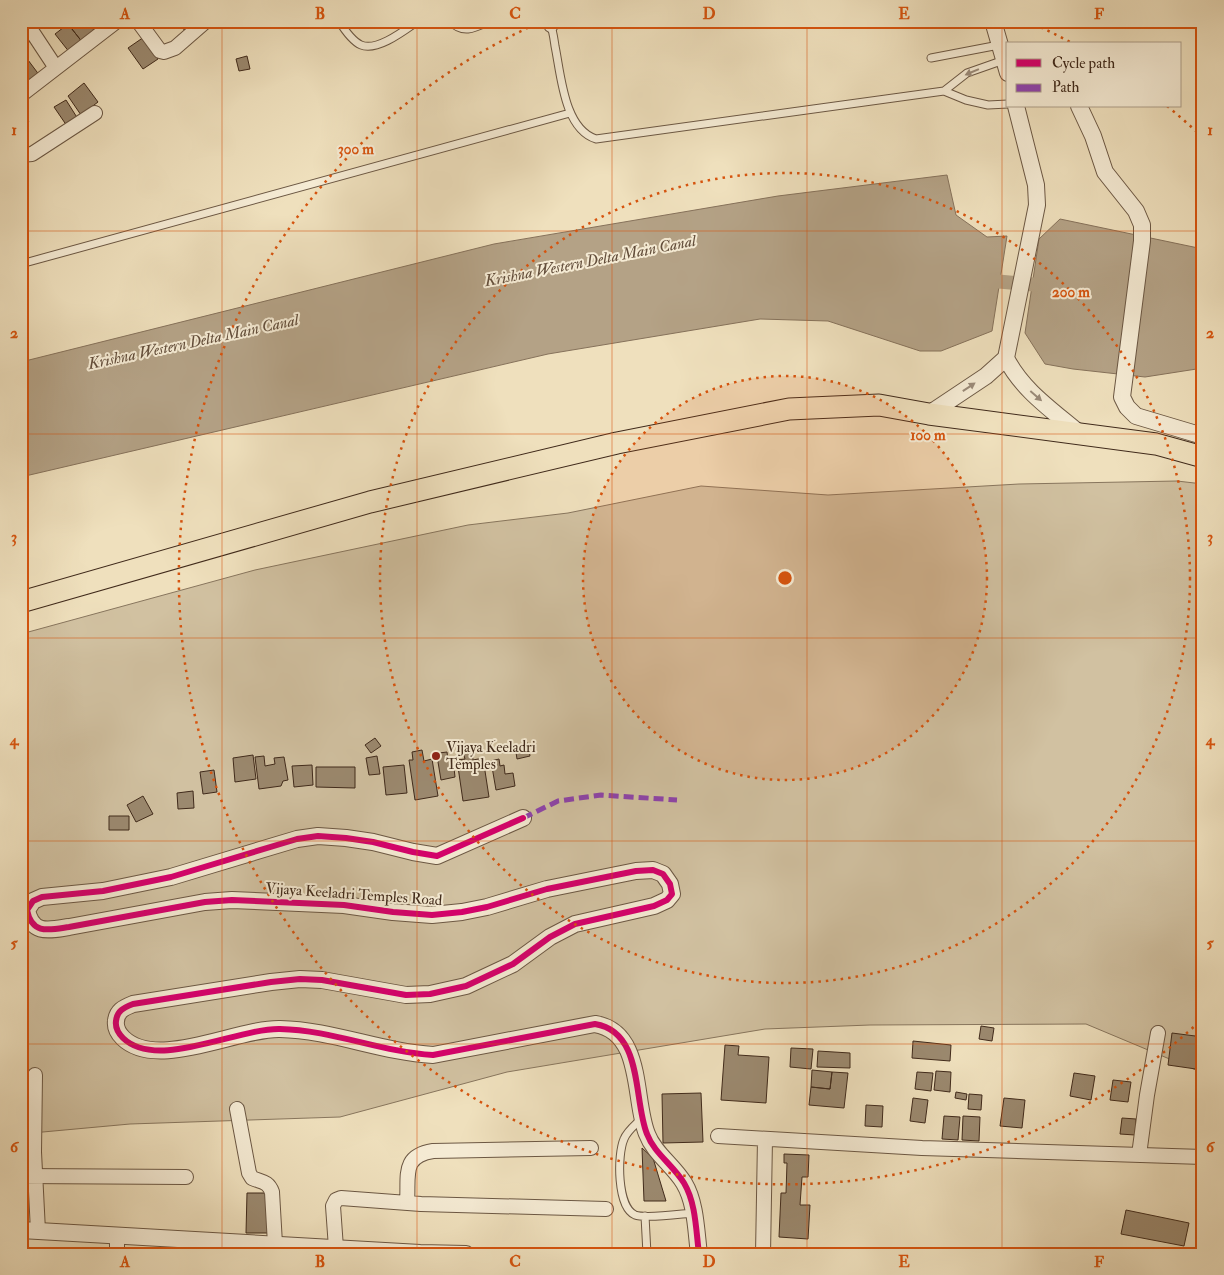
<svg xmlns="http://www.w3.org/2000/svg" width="1224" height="1275" font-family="'IM FELL Double Pica',serif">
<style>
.green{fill:#d1c1a1;stroke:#88765e}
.water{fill:#b4a286;stroke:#86725b}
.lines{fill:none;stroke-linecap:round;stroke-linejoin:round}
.canal{stroke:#b4a286;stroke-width:14}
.building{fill:#9b896f;stroke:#402a1b}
.service-casing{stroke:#6c5844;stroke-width:9}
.minor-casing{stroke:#6c5844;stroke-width:16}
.tertiary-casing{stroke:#6c5844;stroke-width:18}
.primary-casing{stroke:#402a1b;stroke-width:23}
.service{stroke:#f5ebd4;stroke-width:7}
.minor{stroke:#f5ebd4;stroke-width:14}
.tertiary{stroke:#f5ebd4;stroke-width:16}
.primary{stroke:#efe0bd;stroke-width:21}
.quiet{stroke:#8e44ad;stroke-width:5;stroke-dasharray:10 5;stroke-linecap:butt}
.cycleway-casing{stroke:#f5ebd4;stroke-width:9}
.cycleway{stroke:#d6006c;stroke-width:6}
.oneway{fill:#9a8a78}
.grid{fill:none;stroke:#d7540e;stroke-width:1;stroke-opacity:0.55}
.ring{fill:none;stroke:#d7540e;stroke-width:2.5;stroke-dasharray:2.5 5}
.poi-dot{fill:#8f2418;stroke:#f5ebd4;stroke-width:2}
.labels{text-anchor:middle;stroke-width:4;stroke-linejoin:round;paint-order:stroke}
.poi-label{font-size:15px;fill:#402a1b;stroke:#f5ebd4;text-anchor:start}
.street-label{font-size:15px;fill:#402a1b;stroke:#f5ebd4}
.water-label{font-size:16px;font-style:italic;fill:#634e3b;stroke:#f5ebd4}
.centre{fill:#d7540e;stroke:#f5ebd4;stroke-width:2.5}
.ring-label{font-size:15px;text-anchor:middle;font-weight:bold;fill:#d7540e;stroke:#f5ebd4;stroke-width:4;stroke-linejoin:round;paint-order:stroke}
.neatline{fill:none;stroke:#d7540e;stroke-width:2}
.grid-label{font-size:16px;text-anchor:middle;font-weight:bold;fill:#d7540e}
</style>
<rect width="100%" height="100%" fill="#efe0bd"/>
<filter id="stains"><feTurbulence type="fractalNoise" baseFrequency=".004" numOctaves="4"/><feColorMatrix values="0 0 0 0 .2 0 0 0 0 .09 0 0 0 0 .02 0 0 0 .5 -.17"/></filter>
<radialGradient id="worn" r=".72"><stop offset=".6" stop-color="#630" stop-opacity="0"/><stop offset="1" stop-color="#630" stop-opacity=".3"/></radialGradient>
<path class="green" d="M1177,481L1203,484V1073L1086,1024L870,1025L765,1029L507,1072L340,1117L130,1124L21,1134V634L255,570L468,525L568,513L701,486L828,495L1019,484Z"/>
<path class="water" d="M947,175L956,215L987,237L1007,236L992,331L941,351H920L828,321L760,319L548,354L21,477V362L494,244L778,196Z
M1060,219L1203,249V368L1145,377L1073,369L1045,364L1025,333L1039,239Z"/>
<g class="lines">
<path class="canal" d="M982,280L1050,286"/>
</g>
<path class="building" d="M72,21H87L96,33L83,43L68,24Z
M178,21H197L185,31Z
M68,24L83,43L70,53L55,34Z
M24,27L33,39L25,45L21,39V29Z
M144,37L158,59L143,69L128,48Z
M247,56L250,69L239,71L236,59Z
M28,60L40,76L32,83L21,70V65Z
M21,70L32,83L21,88Z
M84,83L98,102L81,115L68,96Z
M66,100L78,119L67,126L54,107Z
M21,112L29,122L21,128Z
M375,738L381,746L371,753L365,745Z
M528,743L530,756L517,759L515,746Z
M422,750L424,761L432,759L438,796L415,800L409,760H413L412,752Z
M472,751L473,760L483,758L489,797L463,801L457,760L465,759L463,752Z
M447,752L448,760L453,759L455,777L441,780L438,762L440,759L439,753Z
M253,755L256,779L235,782L233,758Z
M264,756L265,766L275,764L274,758L284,757L288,780L283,781L281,786L259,789L255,757Z
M377,756L380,774L369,775L366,758Z
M499,759L500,766L504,765L505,774L513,773L515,786L496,790L491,761Z
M312,765L313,785L294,787L292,766Z
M404,765L407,793L386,795L383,767Z
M316,767H355V788L316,787Z
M214,770L217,792L203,794L200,772Z
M193,791L194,808L178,809L177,793Z
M143,796L153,814L136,822L127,805Z
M109,816H129V830H109Z
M981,1026L994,1028L992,1041L979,1039Z
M1172,1033L1203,1037V1070L1168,1065Z
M913,1041L951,1045L950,1061L912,1058Z
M725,1045L739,1046L738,1055L769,1057L766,1103L721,1100Z
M791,1048L813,1049L811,1069L790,1067Z
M818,1051L850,1053V1068L817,1067Z
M812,1070L832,1072L830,1089L811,1087Z
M936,1071L951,1072L950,1092L934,1090Z
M832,1072L848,1073L844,1108L809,1105L811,1087L830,1089Z
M917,1072L933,1073L931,1091L915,1089Z
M1074,1073L1095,1076L1091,1100L1070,1096Z
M1113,1080L1131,1082L1128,1102L1110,1100Z
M956,1092L967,1094L966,1100L955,1098Z
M701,1093L703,1142L663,1143L662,1094Z
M969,1094L982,1095L981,1110L968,1109Z
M913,1098L928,1100L925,1123L910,1121Z
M1004,1098L1025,1100L1022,1128L1000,1126Z
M866,1105L883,1106L882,1127L865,1126Z
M944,1116L960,1117L958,1140L942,1139Z
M963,1116L980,1117L979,1141L962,1140Z
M1122,1118L1136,1119L1135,1135L1120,1134Z
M642,1148L653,1158L666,1201H644Z
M784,1154L809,1155L808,1177H802L800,1205H810L808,1239L779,1237L781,1193H786L787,1163H784Z
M247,1193H269V1233H246Z
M1126,1210L1189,1223L1184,1246L1121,1234Z"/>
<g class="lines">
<g class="service-casing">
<path id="service" d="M339,21C344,29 352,41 361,45C377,52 405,30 418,21
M450,21C463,35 475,28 490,21
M550,24C553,30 554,39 555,46C561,75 564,129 596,139L944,91L967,73L1004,60
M931,58L999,45
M944,91L966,100L988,105L1008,104
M21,264L570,113
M641,1119C635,1125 627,1131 624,1139C617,1155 617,1207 635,1215C646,1219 680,1214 693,1213
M645,1216L647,1254"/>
</g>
<g class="minor-casing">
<path id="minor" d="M25,21L56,68
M138,21L160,51L164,52L175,48L206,21
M551,25V21
M21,95L117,21
M21,155L32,154L95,113
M35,1075L34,1152L38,1231
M237,1109L249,1173L252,1178C261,1182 268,1181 272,1192L275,1244
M718,1136L922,1148L1203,1157
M1139,1155L1147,1095L1158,1033
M21,1176L186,1177
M407,1202C409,1176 401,1156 433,1151L591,1148
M336,1248L333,1206L336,1200L341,1198L421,1204L606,1209
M117,1254V1235
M763,1254L765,1139"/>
</g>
<g class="tertiary-casing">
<path id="tertiary" d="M993,21L1008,73
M1016,106L1036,185L1037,205L1006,358C1022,390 1052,410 1079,433
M1079,106L1093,136L1105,172L1136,211L1142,225V241L1122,397L1127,407L1136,416L1203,436
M929,414L986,376L1006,358
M523,818L437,856L413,852L373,842L346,838L318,836L297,839L171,877L103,891L42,897L33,901L27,910C32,935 49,930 69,927L205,902L232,900L344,905L393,912L432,915L462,912L487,907L547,889L636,871L653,870L663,874L670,884L672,894L667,900L654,906L575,924L550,937L513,964L466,986L430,994L406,995L322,980L300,979L271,982L133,1004C123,1008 117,1011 116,1021C115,1028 118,1033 123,1038C157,1071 237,1028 280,1029C332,1030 381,1052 433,1055L595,1024C644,1032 633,1100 647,1134C654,1153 673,1165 684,1183C696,1203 696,1231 699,1254
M21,1230L420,1253L466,1254"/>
</g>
<g class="primary-casing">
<path id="primary" d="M21,602L370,502L617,443L789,409L879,405L929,414L1156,444L1203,457"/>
</g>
<use href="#service" class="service"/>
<use href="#minor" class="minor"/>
<use href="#tertiary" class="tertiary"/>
<use href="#primary" class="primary"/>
<path class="quiet" d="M523,818L558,801L601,795L677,800"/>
<g class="cycleway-casing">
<path id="cycleway" d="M523,818L437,856L413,852L373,842L346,838L318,836L297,839L171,877L103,891L42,897L33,901L27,910C32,935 49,930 69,927L205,902L232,900L344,905L393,912L432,915L462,912L487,907L547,889L636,871L653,870L663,874L670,884L672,894L667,900L654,906L575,924L550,937L513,964L466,986L430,994L406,995L322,980L300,979L271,982L133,1004C123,1008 117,1011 116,1021C115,1028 118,1033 123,1038C157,1071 237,1028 280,1029C332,1030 381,1052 433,1055L595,1024C644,1032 633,1100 647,1134C654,1153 673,1165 684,1183C696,1203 696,1231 699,1254"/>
</g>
<use href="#cycleway" class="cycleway"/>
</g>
<defs><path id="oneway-solid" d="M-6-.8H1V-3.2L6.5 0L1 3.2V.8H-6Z" transform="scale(1.25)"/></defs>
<g class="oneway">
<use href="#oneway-solid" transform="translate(972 72) rotate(157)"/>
<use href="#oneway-solid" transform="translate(969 387) rotate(-34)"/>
<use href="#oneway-solid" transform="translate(1036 396) rotate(41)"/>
</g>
<path class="grid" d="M222,21V1254M417,21V1254M612,21V1254M807,21V1254M1002,21V1254M21,231H1203M21,434H1203M21,638H1203M21,841H1203M21,1044H1203"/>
<circle cx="785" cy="578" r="202" fill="#d7540e" fill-opacity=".12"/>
<g class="ring">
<circle cx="785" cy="578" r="202"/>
<circle cx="785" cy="578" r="405"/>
<path d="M1199 1022A607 607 0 1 1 543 21M1027 21A607 607 0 0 1 1070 42M1167 106A607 607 0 0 1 1199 134"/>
</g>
<circle class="poi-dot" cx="436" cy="756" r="5"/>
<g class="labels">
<g class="poi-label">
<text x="446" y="752">Vijaya Keeladri<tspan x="446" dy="17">Temples</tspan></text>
</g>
<g class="street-label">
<text transform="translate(354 894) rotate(4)" y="5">Vijaya Keeladri Temples Road</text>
</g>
<g class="water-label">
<text transform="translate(590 260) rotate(-11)" y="6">Krishna Western Delta Main Canal</text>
<text transform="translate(193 341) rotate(-12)" y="6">Krishna Western Delta Main Canal</text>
</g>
</g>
<circle cx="785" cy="578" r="8" class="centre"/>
<g class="ring-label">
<text x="356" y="154">300 m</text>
<text x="1071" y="297">200 m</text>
<text x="928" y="440">100 m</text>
</g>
<rect width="1224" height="1275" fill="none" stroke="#efe0bd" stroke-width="55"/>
<rect x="1006" y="42" width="175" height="65" fill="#f5ebd4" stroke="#ad9e8a"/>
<rect x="1016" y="59" width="25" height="8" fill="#d6006c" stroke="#ad9e8a"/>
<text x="1052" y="68" font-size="15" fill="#402a1b">Cycle path</text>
<rect x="1016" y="84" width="25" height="8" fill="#8e44ad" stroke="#ad9e8a"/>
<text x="1052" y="92" font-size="15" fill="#402a1b">Path</text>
<rect x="28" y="28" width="1168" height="1220" class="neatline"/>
<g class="grid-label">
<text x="125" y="19">A</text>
<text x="320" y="19">B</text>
<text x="515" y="19">C</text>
<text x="709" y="19">D</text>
<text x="904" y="19">E</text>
<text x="1099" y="19">F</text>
<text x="14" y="135">1</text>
<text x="1210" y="135">1</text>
<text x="14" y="338">2</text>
<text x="1210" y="338">2</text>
<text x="14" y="542">3</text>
<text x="1210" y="542">3</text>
<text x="14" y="745">4</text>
<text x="1210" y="745">4</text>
<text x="14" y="948">5</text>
<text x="1210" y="948">5</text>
<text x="14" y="1152">6</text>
<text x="1210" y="1152">6</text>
<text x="125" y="1267">A</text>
<text x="320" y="1267">B</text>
<text x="515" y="1267">C</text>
<text x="709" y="1267">D</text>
<text x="904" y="1267">E</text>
<text x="1099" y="1267">F</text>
</g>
<rect width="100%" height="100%" filter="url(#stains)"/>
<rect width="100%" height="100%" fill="url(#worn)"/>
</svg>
